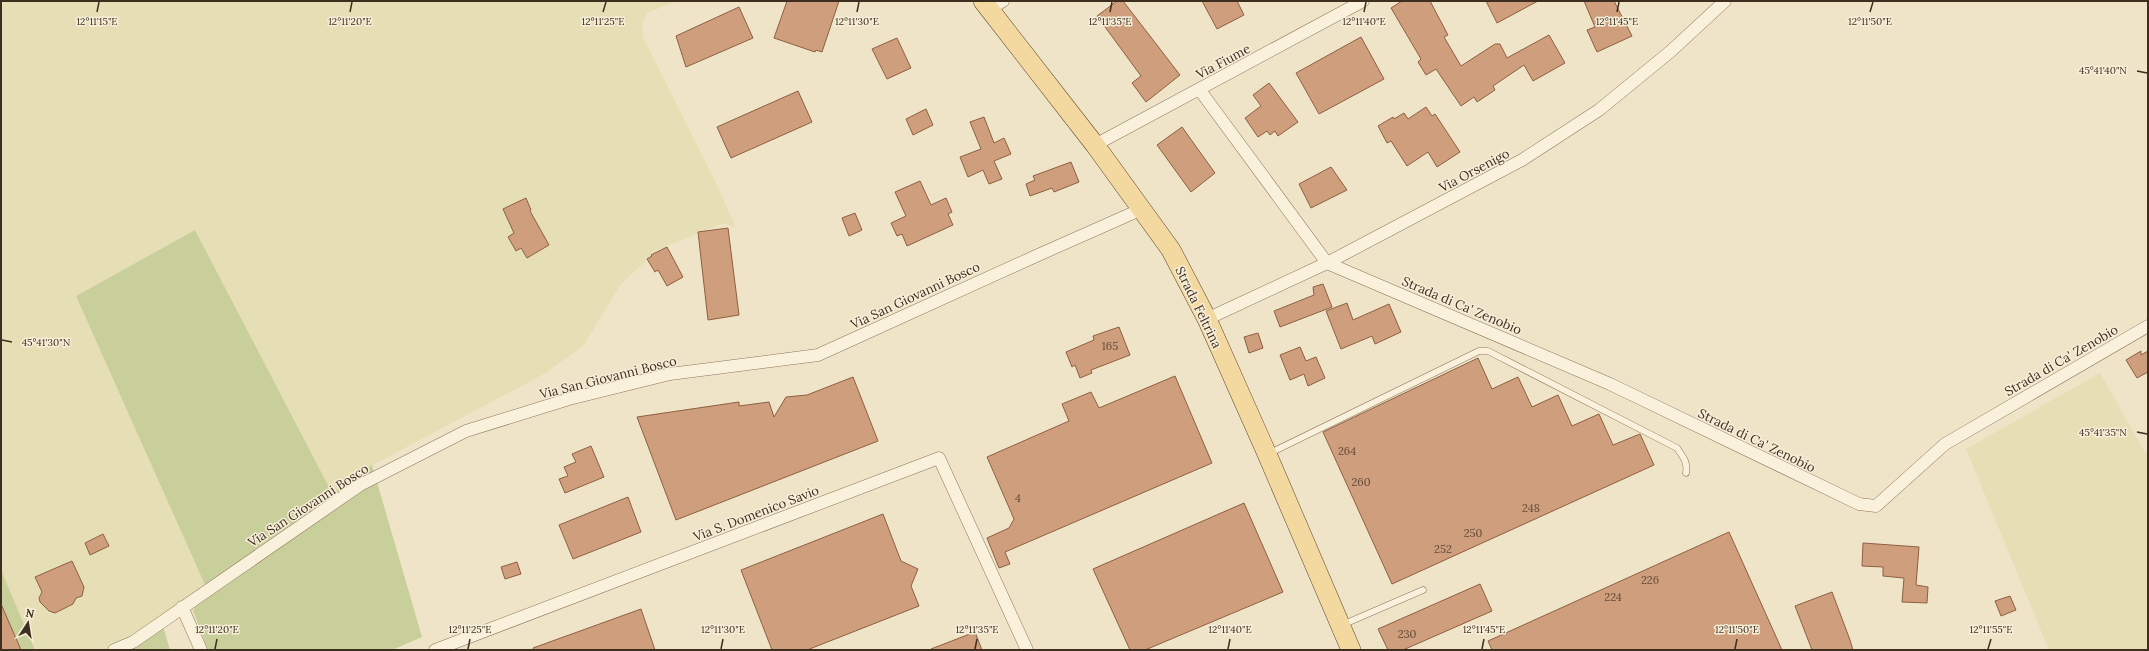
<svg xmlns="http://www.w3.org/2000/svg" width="2149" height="651" font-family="Lora,serif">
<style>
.farmland{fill:#e6deb5}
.green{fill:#c9cf9b}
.building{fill:#cf9f7d;stroke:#8d5f41}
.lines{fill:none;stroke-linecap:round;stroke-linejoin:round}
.service-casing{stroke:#8d765c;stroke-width:7}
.minor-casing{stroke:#8d765c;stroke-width:13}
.primary-casing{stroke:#5b4430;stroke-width:20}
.service{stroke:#faf1dc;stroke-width:6}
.minor{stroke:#faf1dc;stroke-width:12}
.primary{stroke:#f3d9a0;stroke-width:19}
.ticks{fill:none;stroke:#3d2e20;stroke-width:1.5}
.labels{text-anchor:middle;stroke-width:3;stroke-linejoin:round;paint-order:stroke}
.number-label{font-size:11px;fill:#624a37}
.street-label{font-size:13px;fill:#3d2e20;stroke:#f7eed8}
.ticks-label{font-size:10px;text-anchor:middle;fill:#3d2e20;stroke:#f7eed8;stroke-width:3;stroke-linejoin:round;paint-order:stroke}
</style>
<rect width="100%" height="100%" fill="#f0e4c8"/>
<path class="farmland" d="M1,1H677L647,13L642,24L643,37L717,185L736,228L724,223L659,249L621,284L583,346L544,374L373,465L332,494L195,230L76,296L205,585L193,611L122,650H35L1,570Z
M2100,373L2145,452L2148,451V650H2049L1966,449Z"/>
<path class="green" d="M195,230L332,493L372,465L422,637L392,650H208L193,611L205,585L76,296Z
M1,570L35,650H1Z
M163,626L170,650H122Z"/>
<path class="building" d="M787,1H839L822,52L816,50L815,52L774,38Z
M1117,1H1123L1180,75L1146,102L1132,83L1141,76L1097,16Z
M1202,1H1237L1244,15L1217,29Z
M1402,1H1430L1448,35L1444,37L1461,66L1495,44H1500L1507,58L1549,35L1565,63L1533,81L1524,65L1493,86L1495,90L1477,102L1474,97L1461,106L1436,69L1426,75L1418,62L1421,59L1391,8Z
M1486,1H1538L1497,23Z
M1584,1H1614L1632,36L1597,52L1587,30L1595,27Z
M739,7L753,38L686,67L676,36Z
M1361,37L1384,79L1319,114L1296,73Z
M897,38L911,68L887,79L872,49Z
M1269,83L1298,122L1278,136L1275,131L1270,135L1267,131L1258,137L1245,118L1261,106L1253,95Z
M798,91L812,122L731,158L717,127Z
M1426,107L1432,116L1435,114L1460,152L1437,167L1428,152L1407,166L1391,141L1387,143L1378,126L1393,117L1394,119L1404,113L1408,119Z
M926,109L933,125L913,135L906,119Z
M984,117L994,143L1004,138L1011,154L994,161L1002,179L989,184L983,170L968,177L960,157L981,149L970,122Z
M1182,127L1215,173L1191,192L1157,145Z
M1071,162L1079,182L1054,192L1052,188L1030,196L1026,184L1035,180L1033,176Z
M1331,167L1347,190L1311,208L1299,184Z
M920,181L931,205L946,198L952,212L948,214L953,225L907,246L902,234L897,236L891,223L906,216L895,192Z
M526,198L531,210L530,211L549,245L527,258L521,248L516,251L508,237L514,233L503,209Z
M855,213L862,230L849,236L842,218Z
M728,228L739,315L708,320L698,232Z
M667,247L683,277L667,286L658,270L655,272L647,259L652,256L651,255Z
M1323,284L1332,307L1280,327L1274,311L1314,295L1313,287Z
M1347,303L1353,320L1389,304L1401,332L1375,344L1372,336L1341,349L1326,311Z
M1119,327L1130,355L1091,370L1092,373L1080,378L1075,365L1072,367L1066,352L1094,340L1093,336Z
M1258,333L1263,348L1249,353L1244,337Z
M1300,347L1306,361L1316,357L1325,378L1308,386L1304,374L1290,380L1280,355Z
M2141,351V355L2148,351V372L2137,378L2126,360Z
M1478,358L1492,389L1518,377L1532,407L1558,395L1572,426L1599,414L1613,445L1640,434L1654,465L1392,584L1323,432Z
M1175,376L1212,463L1005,552L1010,564L999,568L987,538L1009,528L1014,519L987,457L1069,421L1062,404L1091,392L1099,408Z
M853,377L878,441L676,520L637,417L739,402V406L769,402L774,417L786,397L807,395Z
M591,446L604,477L565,493L559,479L568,476L564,467L576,462L572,454Z
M628,497L641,532L573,559L559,525Z
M1244,503L1283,592L1145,650H1130L1093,569Z
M883,514L901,561L918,569L911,586L919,606L807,650H772L741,570Z
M1729,532L1782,650H1492L1488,641Z
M103,534L109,546L90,555L85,543Z
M1863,543L1919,547L1916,585L1928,587L1927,603L1902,602L1904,578L1883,576V567L1862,566Z
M72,561L84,587L82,596L76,598L73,604L55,613L49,611L40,602L39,598L42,592L35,577Z
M517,562L521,574L505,579L501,567Z
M1480,584L1492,611L1403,650H1388L1378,629Z
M1832,592L1850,640L1853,650H1812L1795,606Z
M2010,596L2016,610L2001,616L1995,601Z
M1,604L21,650H1Z
M641,609L655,650H534L533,648Z
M975,632L982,650H931V649Z"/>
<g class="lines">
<g class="service-casing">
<path id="service" d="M1270,453L1479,351H1488L1677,448C1683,457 1688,462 1686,473
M1342,625L1423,590"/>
</g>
<g class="minor-casing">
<path id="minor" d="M990,9L1003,1
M1199,89L1327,263L1610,384L1859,504L1876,506L1945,444L2148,326
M1095,145L1363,1
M1207,319L1327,263L1522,160L1599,110L1671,51L1725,1
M182,607L201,650
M114,650L133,642L360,485L466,431L569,399L670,374L818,355L1036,256L1142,209
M435,650L939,458L1027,650"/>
</g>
<g class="primary-casing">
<path id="primary" d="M983,1L1095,145L1171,250L1207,319L1267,454L1351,650"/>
</g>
<use href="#service" class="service"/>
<use href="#minor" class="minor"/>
<use href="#primary" class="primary"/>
</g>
<path class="ticks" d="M97,12L99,2M350,12L352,2M603,12L606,2M857,12L859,2M1110,12L1112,2M1364,12L1366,2M1617,12L1619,2M1870,12L1873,2M2137,71L2147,73M2,340L12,342M2137,432L2147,434M215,649L217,639M468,649L470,639M721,649L723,639M975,649L977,639M1228,649L1230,639M1482,649L1484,639M1735,649L1737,639M1988,649L1991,639"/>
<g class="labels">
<g class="number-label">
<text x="1110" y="350">165</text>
<text x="1347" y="455">264</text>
<text x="1361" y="486">260</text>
<text x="1018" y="502">4</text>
<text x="1531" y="512">248</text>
<text x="1473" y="537">250</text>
<text x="1443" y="553">252</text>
<text x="1650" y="584">226</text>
<text x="1613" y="601">224</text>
<text x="1407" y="638">230</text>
</g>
<g class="street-label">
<text transform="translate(1223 61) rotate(-28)" y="5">Via Fiume</text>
<text transform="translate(1474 170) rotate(-28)" y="5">Via Orsenigo</text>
<text transform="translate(915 295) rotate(-25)" y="5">Via San Giovanni Bosco</text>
<text transform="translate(1462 305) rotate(23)" y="5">Strada di Ca' Zenobio</text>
<text transform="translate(1199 307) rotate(64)" y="5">Strada Feltrina</text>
<text transform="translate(2061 360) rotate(-30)" y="5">Strada di Ca' Zenobio</text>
<text transform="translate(608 377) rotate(-14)" y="5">Via San Giovanni Bosco</text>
<text transform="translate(1757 440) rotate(26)" y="5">Strada di Ca' Zenobio</text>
<text transform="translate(308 505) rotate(-33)" y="5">Via San Giovanni Bosco</text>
<text transform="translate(756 513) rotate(-21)" y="5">Via S. Domenico Savio</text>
</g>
</g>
<g class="ticks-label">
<text x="97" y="25">12°11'15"E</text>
<text x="350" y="25">12°11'20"E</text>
<text x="603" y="25">12°11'25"E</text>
<text x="857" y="25">12°11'30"E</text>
<text x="1110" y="25">12°11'35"E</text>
<text x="1364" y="25">12°11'40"E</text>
<text x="1617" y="25">12°11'45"E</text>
<text x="1870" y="25">12°11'50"E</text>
<text x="2103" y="74">45°41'40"N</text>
<text x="46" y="346">45°41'30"N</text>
<text x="2103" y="436">45°41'35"N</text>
<text x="217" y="633">12°11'20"E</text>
<text x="470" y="633">12°11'25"E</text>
<text x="723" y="633">12°11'30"E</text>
<text x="977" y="633">12°11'35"E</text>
<text x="1230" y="633">12°11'40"E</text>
<text x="1484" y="633">12°11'45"E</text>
<text x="1737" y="633">12°11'50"E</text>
<text x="1991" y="633">12°11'55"E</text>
</g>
<rect width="2149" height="651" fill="none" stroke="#3d2e20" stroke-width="4"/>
<g transform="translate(28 623) rotate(12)" stroke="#f7eed8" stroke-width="3" paint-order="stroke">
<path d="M0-3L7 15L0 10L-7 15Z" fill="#3d2e20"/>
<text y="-6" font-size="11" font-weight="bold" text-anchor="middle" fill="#3d2e20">N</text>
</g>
</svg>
